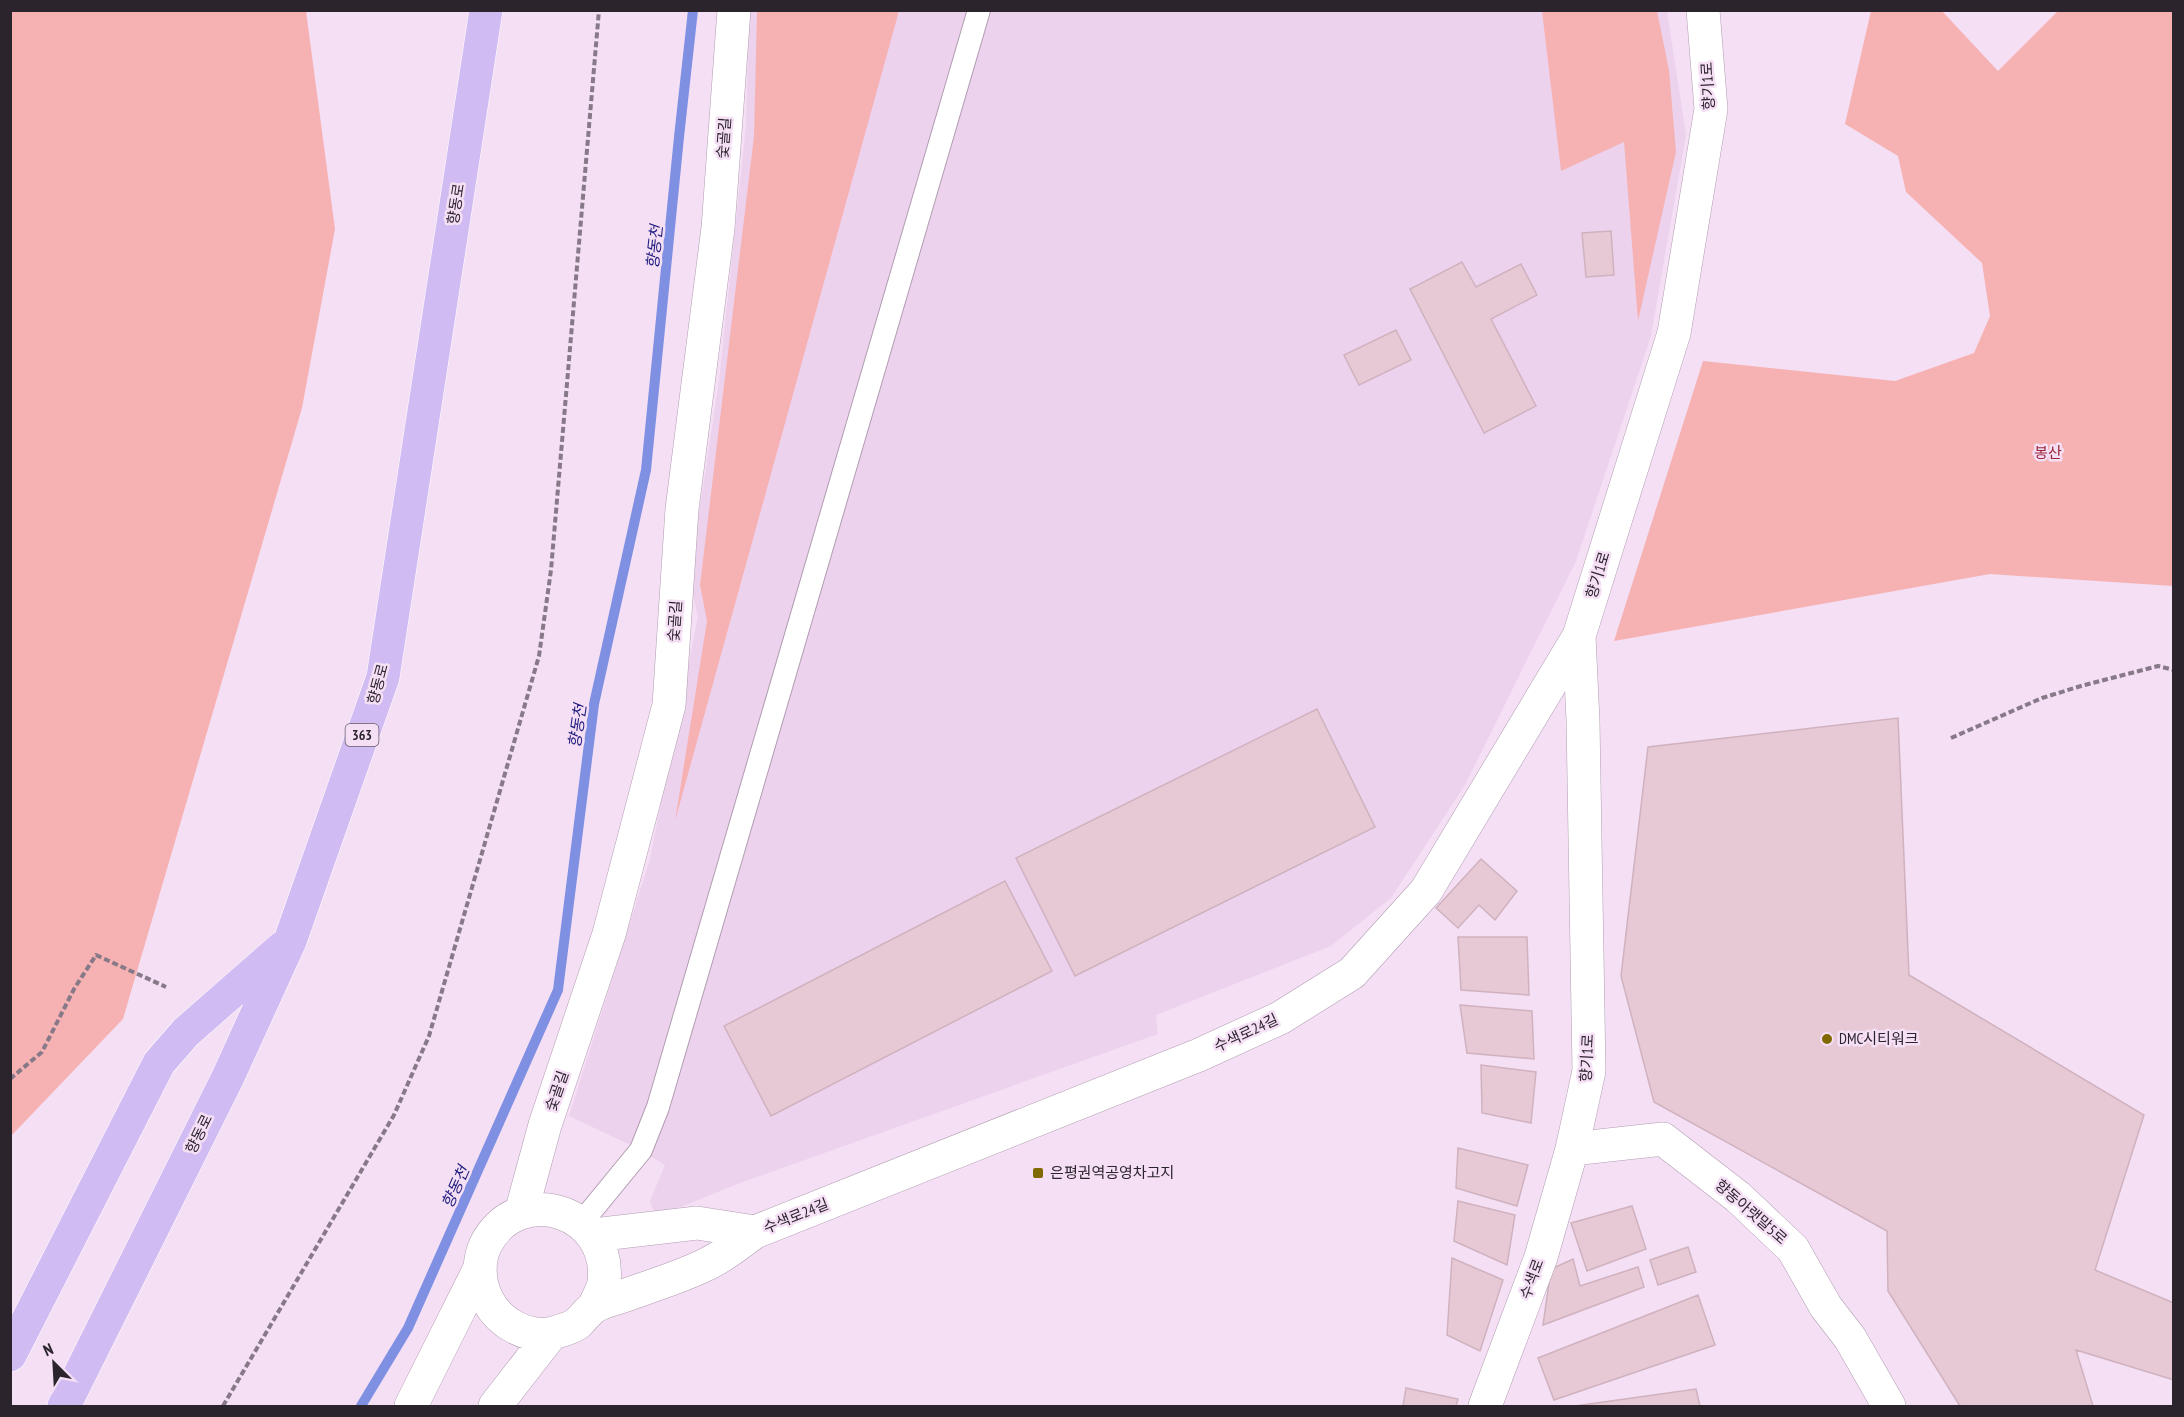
<svg xmlns="http://www.w3.org/2000/svg" width="2184" height="1417" font-family="'PT Sans Narrow','Noto Sans KR',sans-serif">
<style>
.built{fill:#edd2ee}
.green{fill:#f6b2b3}
.lines{fill:none;stroke-linecap:round;stroke-linejoin:round}
.stream{stroke:#7f90e3;stroke-width:10}
.building{fill:#e7c9d6;stroke:#cfb2be;stroke-width:1.5}
.lane-casing{stroke:#b19db1;stroke-width:24}
.street-casing{stroke:#b19db1;stroke-width:34}
.primary-casing{stroke:#fff;stroke-width:34}
.path{stroke:#877988;stroke-width:4;stroke-dasharray:6 3;stroke-linecap:butt}
.lane{stroke:#fff;stroke-width:22}
.street{stroke:#fff;stroke-width:33}
.primary{stroke:#d0bcf2;stroke-width:33}
.poi-dot{fill:#7f6900;stroke:#f5dff5;stroke-width:2}
.labels{text-anchor:middle;stroke-width:5;stroke-linejoin:round;paint-order:stroke}
.shield{fill:#f5dff5;stroke:#685c69;stroke-width:1.5}
.shield-label{font-size:14px;font-weight:bold;fill:#2c242d}
.street-label{font-size:15px;fill:#2c242d;stroke:#f5dff5}
.park-label{font-size:15px;fill:#9b2437;stroke:#f5dff5}
.poi-label{font-size:15px;fill:#2c242d;stroke:#f5dff5;text-anchor:start}
.water-label{font-size:16px;font-style:italic;fill:#1f1d7d;stroke:#f5dff5}
</style>
<rect width="100%" height="100%" fill="#f5dff5"/>
<path class="built" d="M749,11H1667L1686,135L1651,336L1576,561L1465,785L1391,898L1331,946L1156,1015L1158,1034L740,1183L656,1217L650,1201L665,1165L641,1150L569,1116L650,859L698,616L689,580L719,381L746,126Z"/>
<path class="green" d="M11,10L306,11L335,229L302,408L123,1019L11,1136Z
M757,11H899L675,821L707,621L700,585L754,136Z
M1542,11H1657L1669,70L1676,152L1638,321L1624,142L1561,171Z
M1871,11H1942L1998,71L2058,11H2173V586L1990,574L1614,641L1703,361L1895,381L1974,353L1990,316L1982,263L1906,192L1898,156L1845,124Z"/>
<g class="lines">
<path class="stream" d="M361,1406L408,1328L558,990L594,704L646,470L679,137L693,10"/>
</g>
<path class="building" d="M1611,231L1614,275L1586,277L1582,233Z
M1462,262L1476,287L1521,264L1537,295L1491,319L1536,406L1484,433L1410,289Z
M1396,330L1411,360L1359,385L1344,355Z
M1317,709L1375,827L1075,976L1016,858Z
M1898,718L1909,975L2144,1115L2095,1270L2174,1303V1380L2076,1350L2093,1406H1960L1888,1291L1887,1231L1654,1102L1621,976L1648,747Z
M1481,859L1517,891L1495,920L1479,905L1458,928L1436,908Z
M1005,881L1052,971L771,1116L724,1026Z
M1458,937H1527L1529,995L1461,990Z
M1460,1005L1532,1011L1534,1059L1467,1053Z
M1481,1065L1536,1072L1531,1123L1482,1113Z
M1458,1148L1528,1165L1517,1206L1456,1188Z
M1458,1201L1515,1215L1507,1265L1454,1241Z
M1632,1206L1646,1249L1587,1271L1571,1223Z
M1688,1247L1696,1272L1658,1285L1650,1260Z
M1452,1258L1503,1280L1480,1351L1447,1335Z
M1573,1259L1580,1286L1638,1267L1644,1287L1543,1325L1551,1269Z
M1698,1295L1715,1345L1554,1400L1538,1358Z
M1406,1388L1458,1399L1456,1406H1403Z
M1696,1389L1700,1406H1575Z"/>
<g class="lines">
<g class="lane-casing">
<path id="lane" d="M582,1222L641,1150L658,1107L979,10"/>
</g>
<g class="street-casing">
<path id="street" d="M1572,1149L1663,1139L1738,1197L1793,1249L1826,1307L1850,1338L1889,1406
M521,1213L545,1125L609,934L669,705L682,509L718,228L734,10
M594,1235L697,1223L755,1232
M594,1307C597,1299 603,1290 604,1282C612,1211 519,1181 486,1244C477,1262 479,1284 488,1301C500,1323 527,1339 553,1333C560,1331 572,1328 578,1323C583,1318 588,1311 594,1307C602,1302 612,1300 620,1297C648,1287 678,1278 705,1265C723,1257 739,1243 755,1232L1199,1055L1280,1018L1352,973L1426,891L1579,636
M411,1406L480,1268
M495,1406L551,1334
M1485,1406L1541,1257L1572,1149L1589,1071L1583,721L1579,636L1674,333L1711,109L1703,10"/>
</g>
<g class="primary-casing">
<path id="primary" d="M10,1355L159,1063L186,1032L282,948
M64,1406L228,1077L290,941L383,677L486,10"/>
</g>
<path class="path" d="M1951,738L2042,698L2081,686L2158,666L2174,670
M10,1079L42,1052L74,989L96,955L166,987
M223,1406L394,1115L429,1036L539,656L551,570L599,10"/>
<use href="#lane" class="lane"/>
<use href="#street" class="street"/>
<use href="#primary" class="primary"/>
</g>
<g class="poi-dot">
<circle cx="1827" cy="1039" r="6"/>
<rect x="1032" y="1167" width="12" height="12" rx="3"/>
</g>
<g class="labels">
<rect class="shield" x="345.5" y="724" width="33" height="22" rx="4.5"/>
<g class="shield-label">
<text x="362" y="740">363</text>
</g>
<g class="street-label">
<text transform="translate(1708 86) rotate(-93)" y="5">향기1로</text>
<text transform="translate(724 138) rotate(-86)" y="5">숯골길</text>
<text transform="translate(456 204) rotate(-81)" y="5">향동로</text>
<text transform="translate(1598 575) rotate(-73)" y="5">향기1로</text>
<text transform="translate(675 621) rotate(-86)" y="5">숯골길</text>
<text transform="translate(378 684) rotate(-75)" y="5">향동로</text>
<text transform="translate(1246 1033) rotate(-25)" y="5">수색로24길</text>
<text transform="translate(1587 1058) rotate(-87)" y="5">향기1로</text>
<text transform="translate(557 1091) rotate(-71)" y="5">숯골길</text>
<text transform="translate(199 1134) rotate(-64)" y="5">향동로</text>
<text transform="translate(1751 1212) rotate(41)" y="5">향동아랫말5로</text>
<text transform="translate(796 1216) rotate(-22)" y="5">수색로24길</text>
<text transform="translate(1532 1279) rotate(-70)" y="5">수색로</text>
</g>
<g class="park-label">
<text x="2048" y="458">봉산</text>
</g>
<g class="poi-label">
<text x="1839" y="1044">DMC시티워크</text>
<text x="1050" y="1178">은평권역공영차고지</text>
</g>
<g class="water-label">
<text transform="translate(654 247) rotate(-84)" y="6">향동천</text>
<text transform="translate(577 726) rotate(-82)" y="6">향동천</text>
<text transform="translate(455 1187) rotate(-66)" y="6">향동천</text>
</g>
</g>
<rect width="2184" height="1417" fill="none" stroke="#2c242d" stroke-width="24"/>
<g transform="translate(54 1363) rotate(336)" stroke="#f5dff5" stroke-width="4.5" paint-order="stroke">
<path d="M0-4.5L10 22L0 15L-10 22Z" fill="#2c242d"/>
<text y="-9" font-size="16" font-weight="bold" text-anchor="middle" fill="#2c242d">N</text>
</g>
</svg>
